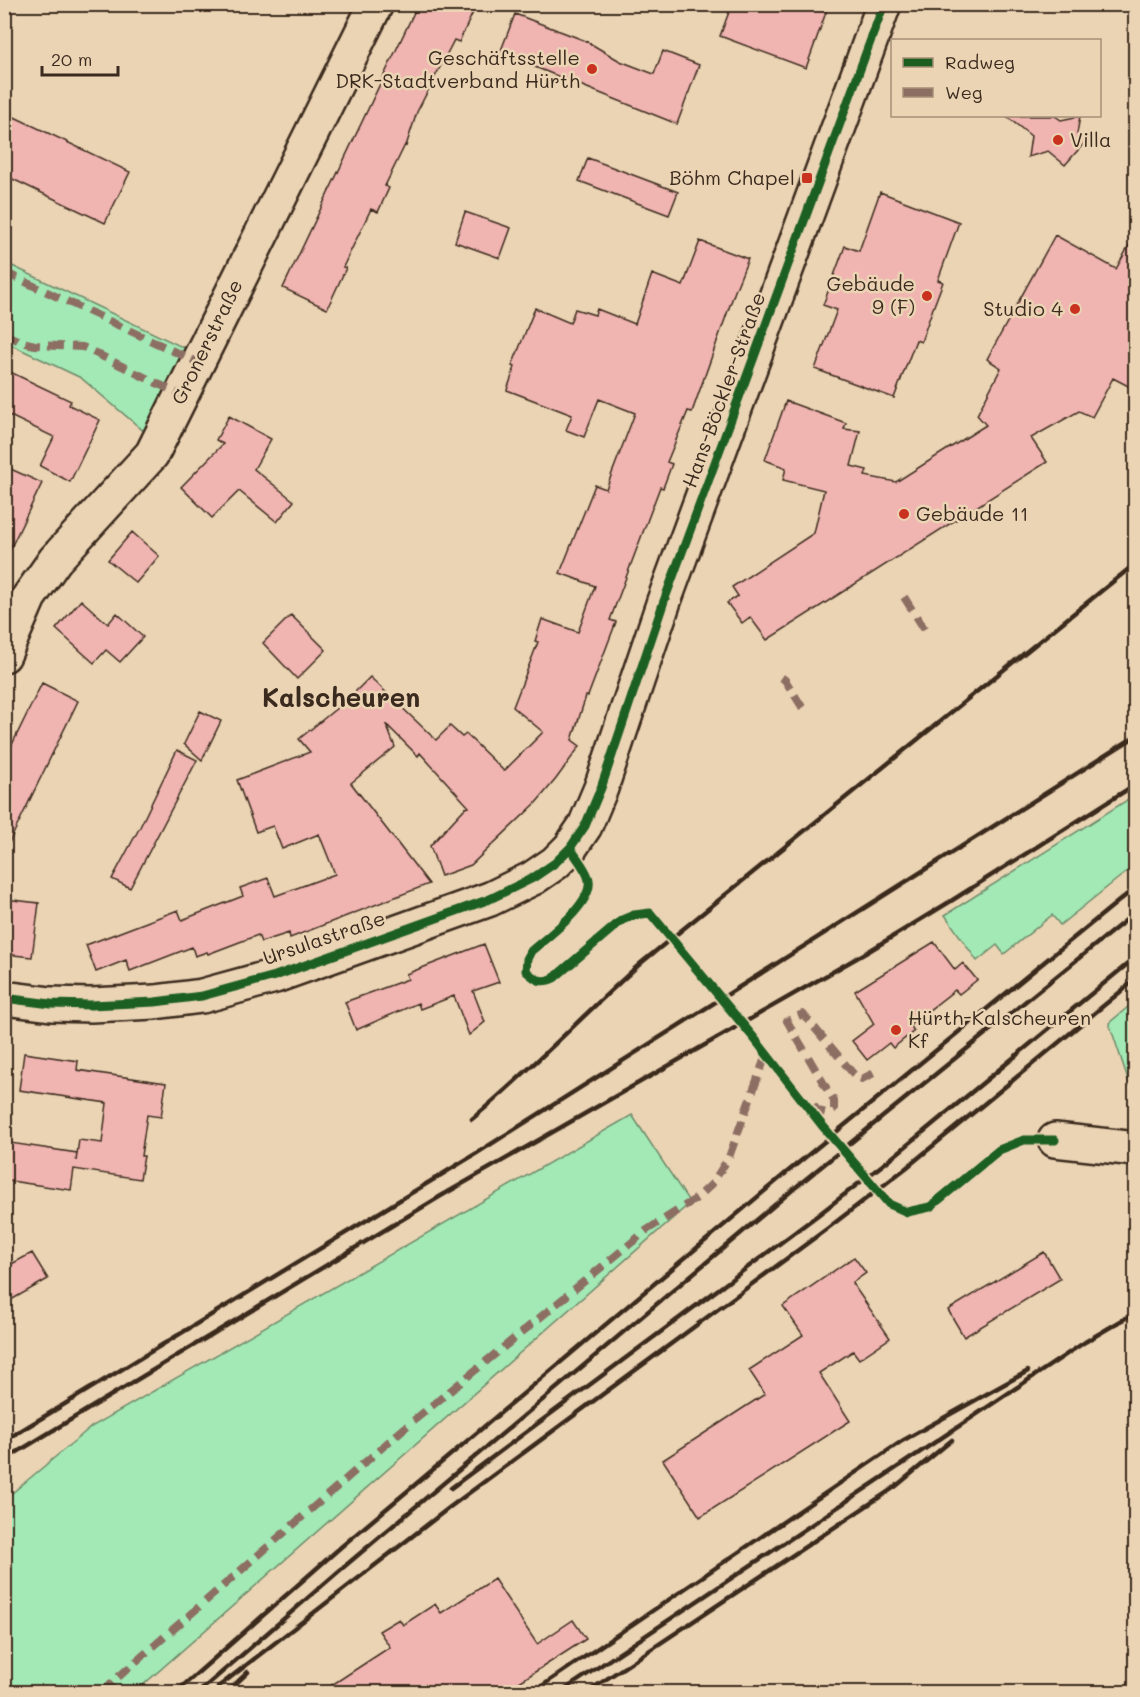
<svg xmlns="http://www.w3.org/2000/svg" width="1140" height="1697" font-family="Mali,sans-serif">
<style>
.green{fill:#a2e9b5;stroke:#6e8a6a;stroke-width:1.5}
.building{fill:#f0b4b1;stroke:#3b2a1e;stroke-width:1.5}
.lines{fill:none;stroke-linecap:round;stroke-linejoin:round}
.minor-casing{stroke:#3b2a1e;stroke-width:38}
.minor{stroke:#ebd4b4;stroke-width:33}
.rail{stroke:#3b2a1e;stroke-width:4.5}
.quiet{stroke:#8d6e63;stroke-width:8;stroke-dasharray:15 8;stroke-linecap:butt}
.cycleway-casing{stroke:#ebd4b4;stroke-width:13}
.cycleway{stroke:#1b5e20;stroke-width:9}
.poi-dot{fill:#c8321e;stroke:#ebd4b4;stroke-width:2}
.labels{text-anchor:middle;stroke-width:5;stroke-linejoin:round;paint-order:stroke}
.poi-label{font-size:20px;fill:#3b2a1e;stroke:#ebd4b4;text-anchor:end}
.street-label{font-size:20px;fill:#3b2a1e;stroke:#ebd4b4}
.district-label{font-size:26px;font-weight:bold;fill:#3b2a1e;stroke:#ebd4b4}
</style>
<rect width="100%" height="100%" fill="#ebd4b4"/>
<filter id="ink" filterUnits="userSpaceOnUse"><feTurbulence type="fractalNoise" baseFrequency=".0167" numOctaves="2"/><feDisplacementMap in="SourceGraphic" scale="12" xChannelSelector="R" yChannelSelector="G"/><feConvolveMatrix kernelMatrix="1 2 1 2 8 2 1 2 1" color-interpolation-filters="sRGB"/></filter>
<g filter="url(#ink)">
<path class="green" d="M4,262L195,353L145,432L81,378L5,342Z
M1135,795V865L1060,925L1052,915L1004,954L997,945L977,961L945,915Z
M1135,1001V1081L1130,1085L1109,1023Z
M632,1115L690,1203L135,1692H5V1499L91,1427Z"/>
<path class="building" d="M418,4H477L459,42L454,40L417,112L406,146L405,145L385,186L389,188L378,212L371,209L343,267L346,268L327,309L283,288Z
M732,4H829L806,68L720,36Z
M515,14L586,41L620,61L654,74L663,51L699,65L677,124L500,53Z
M4,112L130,172L105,223L4,175Z
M1006,116H1055L1061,120L1080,116L1077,134L1086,141L1065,165L1048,151L1028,157L1031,136Z
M588,158L678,192L669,215L579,181Z
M880,192L959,222L938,280L943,282L932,311L921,342L916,340L894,398L815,369L837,310L823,305L845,246L859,251Z
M465,212L511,228L500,258L455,242Z
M1136,233V390L1113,378L1092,417L1079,411L1031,438L1047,462L767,640L750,617L742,623L727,603L738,596L732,587L814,533L824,490L783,480L786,468L765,460L786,401L846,423L844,429L860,431L851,466L867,470L865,476L896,482L986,425L977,415L1001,368L987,359L1055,235L1116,269Z
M700,241L748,259L735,291L692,412L688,411L667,462L672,464L663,488L660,487L610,620L616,622L588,696H586L572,740L580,746L556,779L535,804L471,865L441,876L430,846L465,808L469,807L420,753L418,756L386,724L395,747L351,783L429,884L290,938L289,933L261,942L258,935L208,954L207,952L195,956L192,947L130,971L126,960L96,972L86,945L178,910L182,920L243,896L240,888L268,878L275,896L335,874L319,834L282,849L273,826L256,832L237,780L310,752L299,739L349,698L370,677L436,740L450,726L462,737L466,734L504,771L543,732L513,707L538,642L535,641L542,619L578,632L595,586L560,573L595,485L606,489L635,413L599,399L584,437L566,430L572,415L507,390L515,367L512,366L535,308L570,323L575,309L595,315L597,309L635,324L652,274L683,286Z
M4,369L71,401L69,405L100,420L70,482L40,466L54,437L4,413Z
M229,416L271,439L254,469L294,501L277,522L239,491L212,518L181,487L223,444L216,440Z
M4,466L42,483L4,562Z
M132,532L159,556L136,583L108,560Z
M81,600L108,624L117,613L143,637L120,662L106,650L94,663L56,629Z
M291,615L326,650L297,679L263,643Z
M42,683L78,701L4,853V761Z
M200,711L221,721L202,760L184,744Z
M177,750L197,760L130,888L112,879L140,827Z
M4,899L39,903L32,957L4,954Z
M934,942L955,970L963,963L977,980L959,994L955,990L910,1025L914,1031L893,1048L889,1043L867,1060L852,1041L874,1024L855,991Z
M484,944L499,982L473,991L485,1022L469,1035L454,996L420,1009L418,1003L356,1030L345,1002L408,979L406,974Z
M24,1053L78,1061L77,1070L166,1083L161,1117L147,1115L141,1156H144L140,1179L74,1169L71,1190L4,1180V1142L77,1153L76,1161L79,1140L102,1143L107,1103L19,1090Z
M1044,1252L1060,1279L964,1337L948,1310Z
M32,1253L48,1279L4,1304V1268Z
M854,1257L866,1273L852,1283L890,1338L859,1359L853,1351L819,1373L850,1421L700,1517L663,1460L765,1394L749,1370L803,1335L783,1306Z
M494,1579L537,1644L573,1620L586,1639L504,1692H321L390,1647L379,1631L399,1619L403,1625L435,1604L441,1613Z"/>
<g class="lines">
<g class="minor-casing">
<path id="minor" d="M4,655L29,597L55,560L152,454L376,4
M4,998L51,1004L91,1005L155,1002L202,996L275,976L490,899L533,878L555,863L570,848L585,826L601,788L664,601L884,4
M1055,1140L1136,1149"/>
</g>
<use href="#minor" class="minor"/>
<path class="rail" d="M472,1119C531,1070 584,1014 641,963L1136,563
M4,1441L477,1153L1136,736
M4,1460L441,1196L869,951L951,901L1136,784
M451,1488L818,1215L894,1156L1136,957
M218,1687L450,1507L828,1228L906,1168L1136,979
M176,1692L342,1546L786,1173L1136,887
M199,1692L339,1571L796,1187L1136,912
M227,1692L248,1672
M533,1692L902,1441L1028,1371
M561,1692L1085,1342L1136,1312
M587,1692L895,1487L952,1440"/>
<path class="quiet" d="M4,272L197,362
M4,334L22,342L35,345L83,347L181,395
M904,597L928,635
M781,677L785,680L804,710
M813,1105L818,1111L826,1113L834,1109V1101L787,1021L803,1014L856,1077L862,1079L876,1072
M101,1692L401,1431L647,1230L697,1198L712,1184L729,1157L766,1055L768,1056"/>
<g class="cycleway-casing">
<path id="cycleway" d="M570,848C576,857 587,870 589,880C593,904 548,936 531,951L527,959L526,971C536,980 541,984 554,978L622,920L634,915L650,913L754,1038L821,1124L889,1204L907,1212L930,1207L999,1150L1024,1140H1055
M4,998L51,1004L91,1005L155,1002L202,996L275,976L490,899L533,878L555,863L570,848L585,826L601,788L664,601L884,4"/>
</g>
<use href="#cycleway" class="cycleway"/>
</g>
</g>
<g class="poi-dot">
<circle cx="592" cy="69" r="6"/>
<circle cx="1058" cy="140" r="6"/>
<rect x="801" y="172" width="12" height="12" rx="3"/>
<circle cx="927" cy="296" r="6"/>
<circle cx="1075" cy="309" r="6"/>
<circle cx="904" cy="514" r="6"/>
<circle cx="896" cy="1030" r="6"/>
</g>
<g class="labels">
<g class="poi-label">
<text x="580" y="65">Geschäftsstelle<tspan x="580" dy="23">DRK-Stadtverband Hürth</tspan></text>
<text x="1070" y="147" text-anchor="start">Villa</text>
<text x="795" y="185">Böhm Chapel</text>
<text x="915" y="291">Gebäude<tspan x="915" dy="23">9 (F)</tspan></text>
<text x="1063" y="316">Studio 4</text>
<text x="916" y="521" text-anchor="start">Gebäude 11</text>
<text x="908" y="1025" text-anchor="start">Hürth-Kalscheuren<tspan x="908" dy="23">Kf</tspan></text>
</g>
<g class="street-label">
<text transform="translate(207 342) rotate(-64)" y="7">Gronerstraße</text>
<text transform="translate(724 390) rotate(-70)" y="7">Hans-Böckler-Straße</text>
<text transform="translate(324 938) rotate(-19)" y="7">Ursulastraße</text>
</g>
<g class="district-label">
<text x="341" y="707">Kalscheuren</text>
</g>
</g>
<rect width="1140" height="1697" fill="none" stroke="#ebd4b4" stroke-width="24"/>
<rect x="12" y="12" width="1116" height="1673" fill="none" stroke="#3b2a1e" stroke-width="2" filter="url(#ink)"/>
<rect x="891" y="39" width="210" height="78" fill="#ebd4b4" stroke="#a59078" stroke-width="1.5"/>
<rect x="903" y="58" width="30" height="9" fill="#1b5e20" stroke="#a59078" stroke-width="1.5"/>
<text x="945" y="69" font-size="18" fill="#3b2a1e">Radweg</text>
<rect x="903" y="88" width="30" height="9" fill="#8d6e63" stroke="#a59078" stroke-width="1.5"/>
<text x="945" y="99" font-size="18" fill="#3b2a1e">Weg</text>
<path d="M42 66v9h76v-9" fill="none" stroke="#3b2a1e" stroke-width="3"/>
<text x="51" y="66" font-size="18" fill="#3b2a1e" stroke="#ebd4b4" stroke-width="4.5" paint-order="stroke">20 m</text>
</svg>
